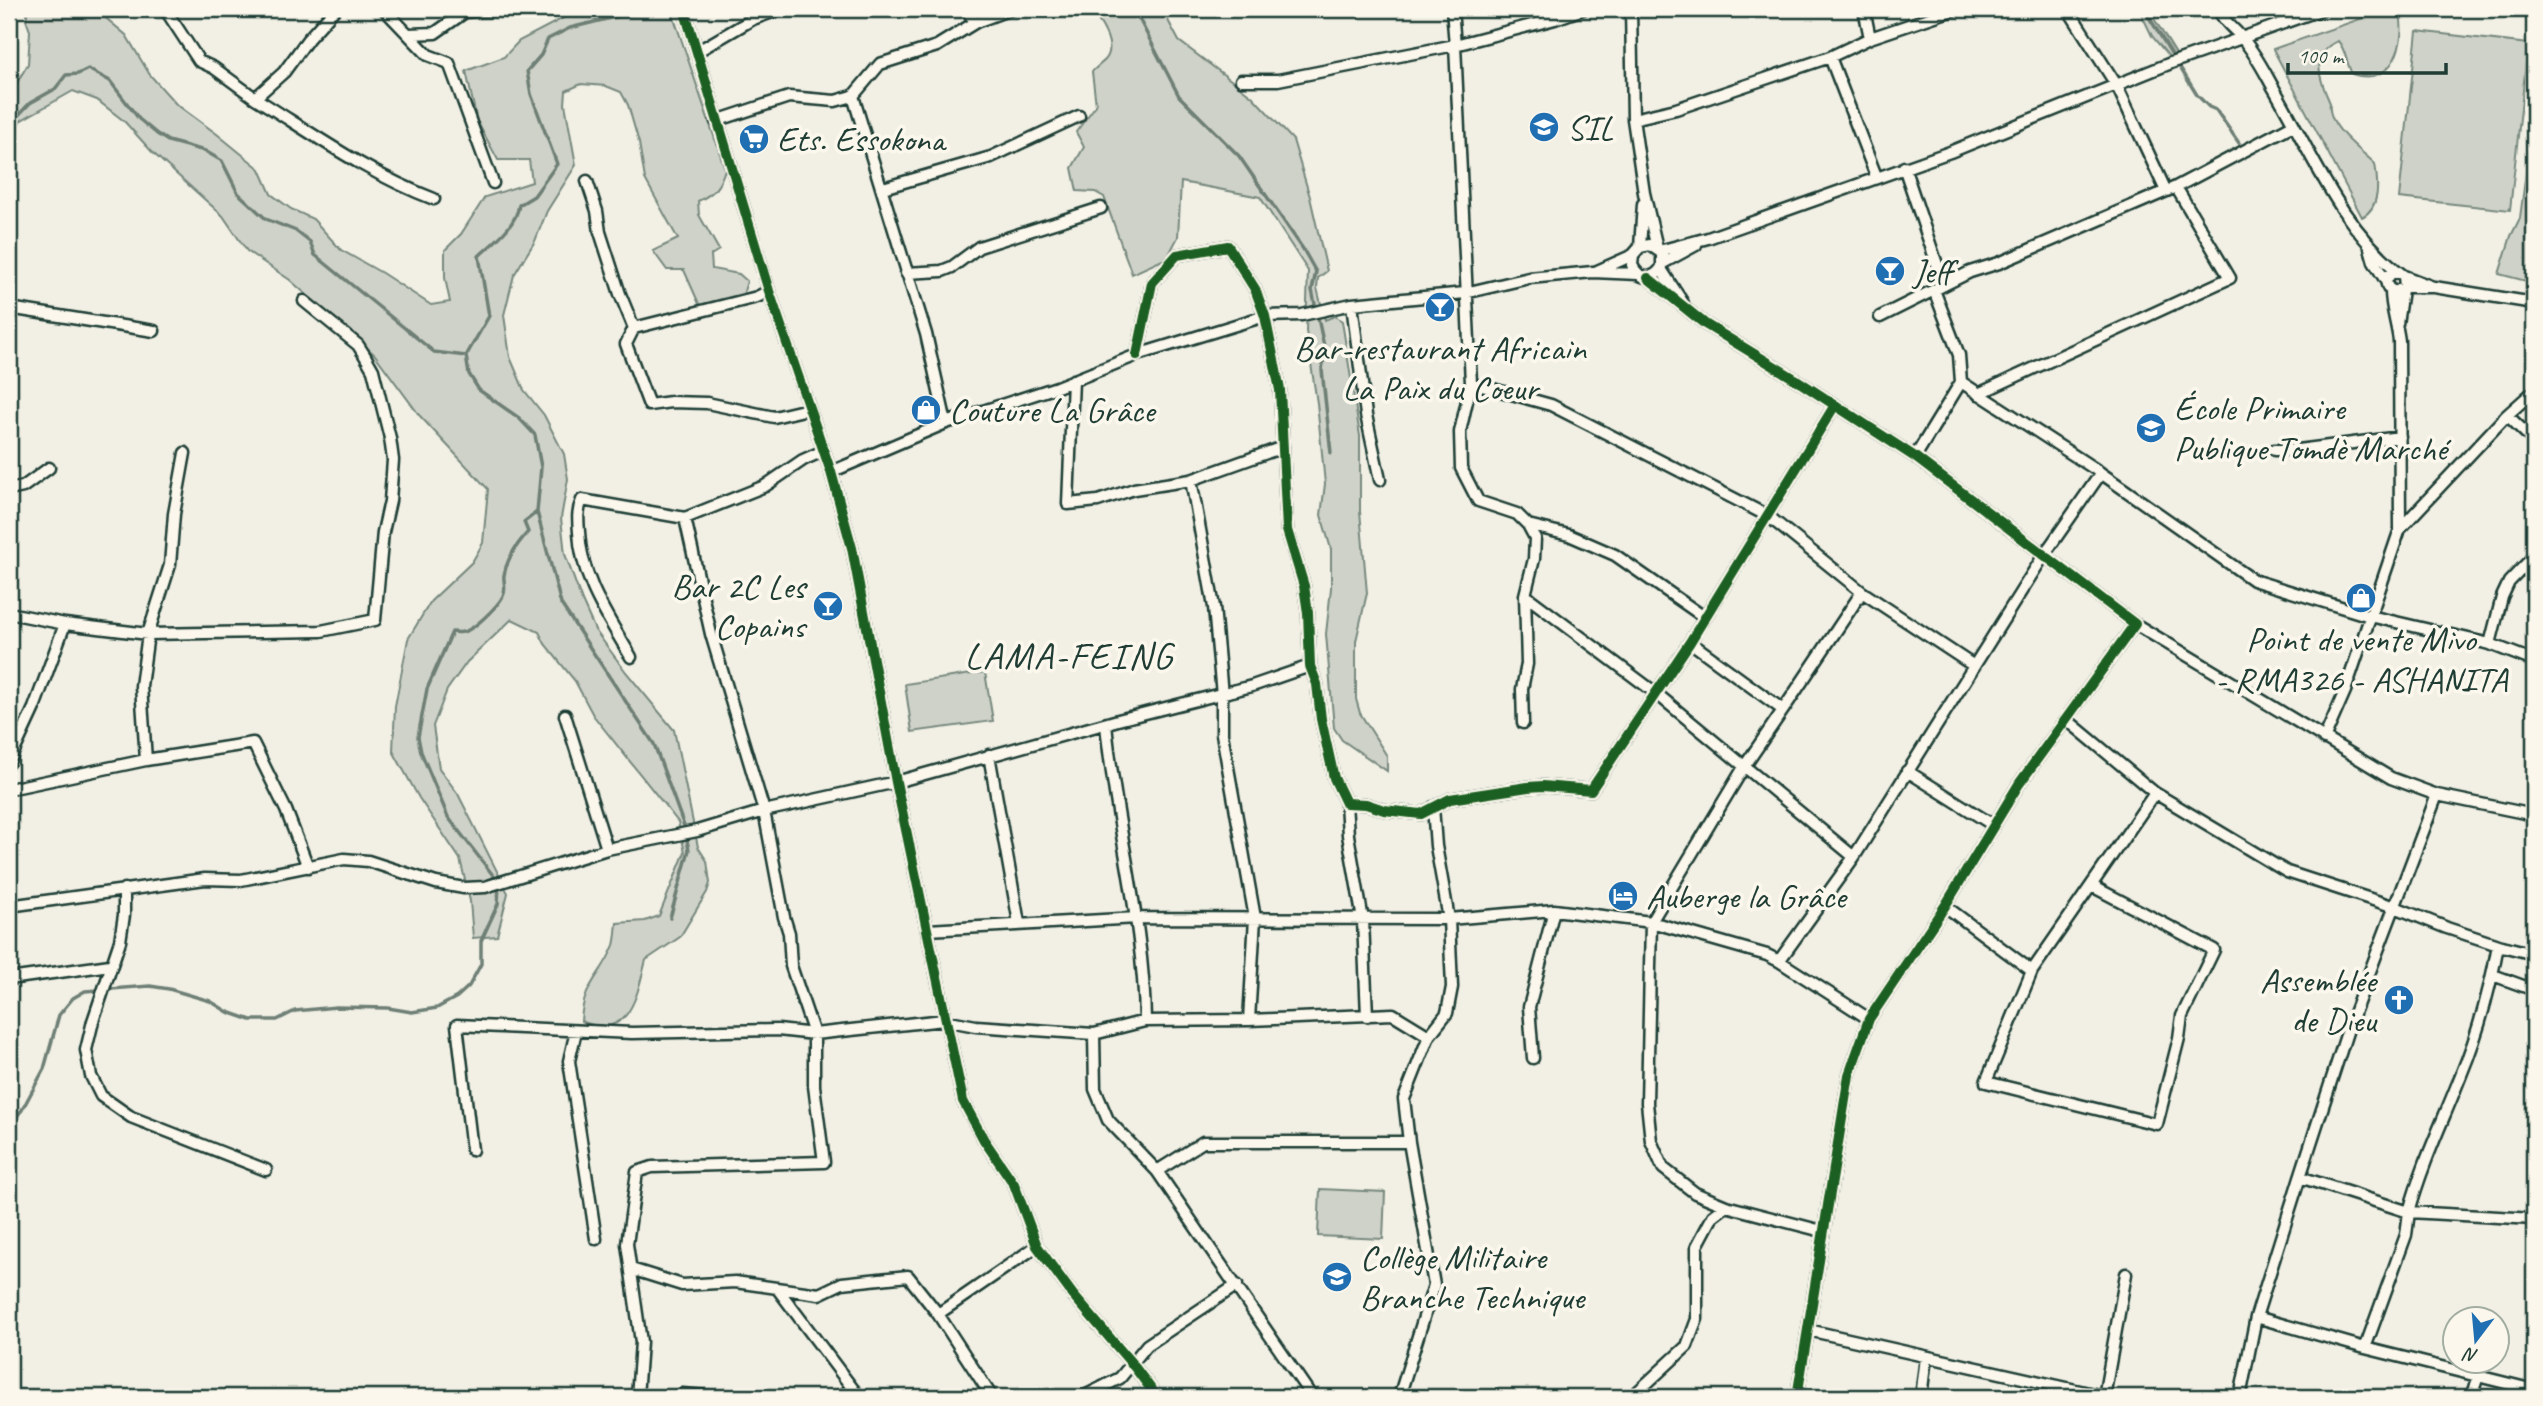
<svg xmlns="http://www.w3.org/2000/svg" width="2543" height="1406" font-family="Caveat,sans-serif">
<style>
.green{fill:#cfd2c8;stroke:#77887e;stroke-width:2}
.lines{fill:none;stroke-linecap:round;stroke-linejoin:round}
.stream{stroke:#6e7f75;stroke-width:3.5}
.minor-casing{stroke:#1f3d34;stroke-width:15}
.minor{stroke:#fbf7ec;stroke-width:10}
.cycleway-casing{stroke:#fbf7ec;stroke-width:15}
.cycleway{stroke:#1b5e20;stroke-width:10}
.labels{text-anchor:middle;stroke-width:7;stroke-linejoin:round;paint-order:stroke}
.poi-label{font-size:35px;fill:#1f3d34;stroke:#fbf7ec;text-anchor:start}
.quarter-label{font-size:38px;letter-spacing:2px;fill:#1f3d34;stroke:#fbf7ec}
</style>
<rect width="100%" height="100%" fill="#f2f0e5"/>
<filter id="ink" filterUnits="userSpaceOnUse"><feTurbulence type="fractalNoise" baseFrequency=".0143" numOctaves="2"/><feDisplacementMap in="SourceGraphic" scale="14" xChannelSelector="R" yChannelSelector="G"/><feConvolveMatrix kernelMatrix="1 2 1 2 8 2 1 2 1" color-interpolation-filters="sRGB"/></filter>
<g filter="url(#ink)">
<path class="green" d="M28,9H95L126,35L150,75L176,104L217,134L260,169L271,194L291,209L313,219L341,250L382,273L431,305L450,302L445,278V250L461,234L485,197L532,182L529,160H498L477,121L466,71L504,57L519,41L571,14H597L604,9H671L725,169C720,186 714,194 698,201L699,215L719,250L711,255L712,269L739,274L747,281L743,295L700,306L684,270H667L653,251L678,239L645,179L639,143L628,105L621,92L606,86L581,84L566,91L565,104L576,165L547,211L535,241L514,275L504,315L510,357L524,390L544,415L564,454L568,479L561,518L565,554L582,601L595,630L626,672L674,730L698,847L707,861L710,883L707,892L680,937L646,960C637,995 630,1042 581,1021C583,983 602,976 614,945C616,939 616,930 617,923L645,921L659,916L685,852L678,822L593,715L575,681L545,644L539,632L512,619L467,662L447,690L433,726L439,768L458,794L508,893L497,936L473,938L470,901L460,859L419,798L393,751L395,706L408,639L431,601L472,562L483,543L488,489L420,416L375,355L290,280L247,251L223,216L153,153L124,121L97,100L73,91L20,121L9,149V105L18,81L28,64L30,31L26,20Z
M1088,9H1162L1179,41L1252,96L1293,140L1310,197L1327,271L1318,278L1317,288L1325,320L1335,316L1342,321L1360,436V511L1367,593L1356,641V699L1360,713L1387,756V771L1342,740L1334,728L1326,634L1331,588V549L1321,515L1325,484L1317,403L1306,331L1308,271L1260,197L1181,182L1178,237L1167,258L1132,274L1104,197L1095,192L1077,191L1072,168L1084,147L1076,132L1096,105L1092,72C1096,67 1101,64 1105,60C1118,46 1099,19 1088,9Z
M2139,9H2148L2176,54L2170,58L2152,36Z
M2389,9H2399C2408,42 2393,88 2352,74C2346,62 2346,50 2338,41C2309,53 2320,81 2330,103C2326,126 2361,150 2375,164C2378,182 2381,207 2362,217L2273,49Z
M2417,31L2528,44L2510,210L2399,198Z
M2534,112V283L2499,274L2511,236L2520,218Z
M985,672L993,721L912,732L905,684Z
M1320,1189L1385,1192L1383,1239L1318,1236Z"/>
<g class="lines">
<path class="stream" d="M651,9L647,14L623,15L570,28L548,39L541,55L527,71L531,94L557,164L534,196L519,205C516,226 494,242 479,256L489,316L466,356L469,374L479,390L519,418L535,435L541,467L537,512L561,604L654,744L684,826L689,850L670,918
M1134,9L1179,96L1239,156L1303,249L1316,272L1312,290L1325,351L1322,370L1331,453
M2144,9L2197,95L2209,107L2216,110L2239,143
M9,125L30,103L55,89L66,75L78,74L88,69L110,81L139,119L157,134L168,141L205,151L222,161L238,193L266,219L296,231L310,242L315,255L434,352L466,356
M9,1125L22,1110L44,1069L59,1015L73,998L85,991L150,986L169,989L210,1001L228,1012L251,1020H277L295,1011L336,1007L388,1008L412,1012L437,1008L457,997L469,986L481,964V941L498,904L499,883L448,817L421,752L418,737L427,689L452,632C456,632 460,633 463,632C474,630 498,606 503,596C507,588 503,582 504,575C507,558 517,544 528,532L524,522L537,512"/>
<g class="minor-casing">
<path id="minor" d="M165,9L199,61L214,68L255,98
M335,9L308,39L284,72L255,98C313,134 370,175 434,199
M384,9L428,55L449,63L493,183
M684,9L769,291L831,472L852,548L896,782L963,1101L984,1140L1014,1184L1037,1246L1073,1295L1133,1365L1157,1397
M1583,9L1555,19L1455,45L1471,383L1460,432L1461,468L1478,501L1517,514L1528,525L1569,535L1615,555L1704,617
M1631,9L1633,119L1644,193L1657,248
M1864,9L1870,38
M2068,9L2117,86L2166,191
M2218,9C2226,25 2231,25 2241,37C2254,51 2264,71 2273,87C2312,153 2341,230 2404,276L2405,287L2395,292L2388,288L2386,281L2390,274L2397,272
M976,22L1011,9
M408,34L435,33L465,12L500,9
M698,51L753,19L781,9
M1830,57L1876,176
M1241,80H1278L1455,45L1452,9
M1633,119L1676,109L1830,57L1870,38L1956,9
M716,121L789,97L835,101L853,96
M1904,167L1944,285
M587,181L597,211L600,232L620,294L634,328
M883,188L991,157L1079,116
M1640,247L1650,245L1662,253V267C1653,281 1639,280 1632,265L1633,255L1640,247L1643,204
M2370,248L2374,262L2386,281
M1659,251L1708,238L1950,152L2171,63L2323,9
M1663,263L1696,245
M1661,269L1683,303
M1597,271L1633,255
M906,273L942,271L952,267L979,247L1101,208
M2404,276L2433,287
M1648,278L1705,324L1795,379L1915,457L2135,624L2019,784L1945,906L1869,1019L1849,1075L1797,1397
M2405,287H2434L2534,303
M769,291L757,297L634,328L626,344L649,405L671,402L707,403L774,417L808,409
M1352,304L1366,415L1380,480
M9,308L154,331
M1880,317L1970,272L1999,263L2176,187L2293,125
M2397,324L2402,290
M1137,355L1152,283L1177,255L1228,246L1255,289L1265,316L1280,390L1287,530L1304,586L1308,613L1310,666L1317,684L1321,719L1334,778L1346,803L1366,804L1384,810L1421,814L1450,799L1528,787L1543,786L1591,790L1690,642L1835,405
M1073,380L1068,504L1098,501L1134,489L1191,480L1283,447
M1961,382L2098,471L2253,580L2370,616L2490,644L2534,661
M1471,383L1551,405L1768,516L1862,592L1974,666
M1978,394L2230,278L2176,187
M2507,415L2534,441
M946,423L926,334L853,96L880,64L937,46L976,22L965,9
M2274,450H2298L2400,437
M1915,457L1961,382L1959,355L1934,290
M831,472L946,423L1057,387L1137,355L1265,316L1302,315L1352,304L1465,293L1529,278L1593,272L1638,274
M1191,480L1214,607L1222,695V734L1255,918L1249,1020
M9,490L23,487L49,468
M2400,529L2507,415L2534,391
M1525,595L1657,694L1854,857
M9,613L65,624L148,634L321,631L375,620L383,532L390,501L393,460L390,438L373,370L365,356L358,345L304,301
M2135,624L2391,778L2437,795L2348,1029L2300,1177L2256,1317L2240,1397
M1690,642L1783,710L1744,767L1651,922L1647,1103L1651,1141L1663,1168L1695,1193L1726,1206L1822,1231
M2490,644L2502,597L2509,582L2534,556
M631,657C608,617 581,579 579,532C578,520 577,511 582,500L685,518L765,486L803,460L823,451
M1783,710L1862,592
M565,715L607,849
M2066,719L2155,793L2287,872L2395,907L2447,928L2498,945C2490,989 2478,1034 2461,1075C2443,1121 2422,1164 2409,1212L2534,1219
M1523,723L1522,689L1527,664L1525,595L1534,559L1535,538L1528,525
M1106,724C1115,824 1144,921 1145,1021
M2324,739L2345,691L2400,529L2399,341C2397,324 2391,308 2391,291
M989,755L1019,923
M146,760L141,686L148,634L170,565L174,514L185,453
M9,762L34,708L65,624
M1907,771L1993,825
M9,789L146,760L253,743L286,810L308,867
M2437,795L2534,815
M1346,803L1348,835L1363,920L1367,1016
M2092,886L2214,950L2182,1016L2179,1038L2157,1124L1986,1082L2032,971L2155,793
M124,889V915L120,941L93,1021L86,1050L91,1076L101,1096L131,1117L266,1170
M9,906L205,879L241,880L344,859L368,861L436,883L464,888L485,887L607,849L697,831L764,811L896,782L1118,720L1252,686L1310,666
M1945,906L2032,971
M928,930L1137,918L1449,919L1554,910L1651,922L1767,955L1779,961L1869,1019
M2498,945L2534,954
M1779,961L1854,857L2044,555L2101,473
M2493,975L2534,990
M9,979L110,965
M576,1031L569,1061L596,1239
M1094,1034L1095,1089L1108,1120L1157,1171L1312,1397
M1533,1058L1529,1007L1554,910
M472,1150L457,1025L632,1033L778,1030L814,1034L944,1020L976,1026L1094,1034L1145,1021L1249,1020L1393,1014L1429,1036
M1157,1171L1203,1142H1409
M2300,1177L2409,1212L2406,1235L2365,1348
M631,1269L682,1285L735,1282L819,1294L842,1283L908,1276L938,1314L992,1397
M777,1288L859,1397
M938,1314L1037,1246
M2256,1317L2365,1348L2534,1390
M1808,1330L2107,1397
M682,1394L720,1397
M637,1397L641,1342L627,1244L637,1172L652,1167L824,1162L814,1086V1034L791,966L789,933L784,917L764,811L711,634L685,518
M837,1397L854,1390
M1083,1397L1120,1378L1147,1345L1237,1285
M1399,1397L1434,1285L1409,1142L1404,1099L1429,1036L1447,1013L1452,987L1449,919L1436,846L1433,807
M1632,1397L1687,1346L1697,1319V1246L1713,1216L1726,1206
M1921,1397L1926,1357
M2104,1397L2126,1274
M2471,1397L2478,1376"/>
</g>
<use href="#minor" class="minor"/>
<g class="cycleway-casing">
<path id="cycleway" d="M684,9L769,291L831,472L852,548L896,782L963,1101L984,1140L1014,1184L1037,1246L1073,1295L1133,1365L1157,1397
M1648,278L1705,324L1795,379L1915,457L2135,624L2019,784L1945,906L1869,1019L1849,1075L1797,1397
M1137,355L1152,283L1177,255L1228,246L1255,289L1265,316L1280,390L1287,530L1304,586L1308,613L1310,666L1317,684L1321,719L1334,778L1346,803L1366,804L1384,810L1421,814L1450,799L1528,787L1543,786L1591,790L1690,642L1835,405"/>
</g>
<use href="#cycleway" class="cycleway"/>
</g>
</g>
<defs>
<g id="university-disc" transform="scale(1.575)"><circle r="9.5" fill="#1f6fb2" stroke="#fbf7ec"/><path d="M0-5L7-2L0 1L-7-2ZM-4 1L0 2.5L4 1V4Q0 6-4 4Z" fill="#fff"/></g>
<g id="supermarket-disc" transform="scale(1.575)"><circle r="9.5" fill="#1f6fb2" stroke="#fbf7ec"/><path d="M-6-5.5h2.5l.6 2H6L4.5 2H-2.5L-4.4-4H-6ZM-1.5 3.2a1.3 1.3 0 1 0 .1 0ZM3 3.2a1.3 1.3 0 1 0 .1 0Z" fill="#fff"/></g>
<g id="bar-disc" transform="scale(1.575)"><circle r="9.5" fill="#1f6fb2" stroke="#fbf7ec"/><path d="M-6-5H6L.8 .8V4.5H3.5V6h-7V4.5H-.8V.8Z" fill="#fff"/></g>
<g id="shop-disc" transform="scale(1.575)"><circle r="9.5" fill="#1f6fb2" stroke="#fbf7ec"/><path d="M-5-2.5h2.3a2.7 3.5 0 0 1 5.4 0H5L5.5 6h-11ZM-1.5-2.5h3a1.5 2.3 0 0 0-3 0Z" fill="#fff"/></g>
<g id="school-disc" transform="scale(1.575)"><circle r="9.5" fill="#1f6fb2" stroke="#fbf7ec"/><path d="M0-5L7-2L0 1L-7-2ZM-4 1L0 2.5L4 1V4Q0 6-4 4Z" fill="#fff"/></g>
<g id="hotel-disc" transform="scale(1.575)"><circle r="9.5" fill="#1f6fb2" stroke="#fbf7ec"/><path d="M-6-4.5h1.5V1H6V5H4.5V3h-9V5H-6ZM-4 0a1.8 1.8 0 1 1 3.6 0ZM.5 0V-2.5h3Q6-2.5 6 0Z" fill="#fff"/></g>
<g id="church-disc" transform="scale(1.575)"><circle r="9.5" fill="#1f6fb2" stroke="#fbf7ec"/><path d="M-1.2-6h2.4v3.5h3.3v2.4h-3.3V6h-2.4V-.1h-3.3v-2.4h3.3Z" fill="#fff"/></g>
</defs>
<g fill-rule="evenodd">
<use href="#university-disc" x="1544" y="127"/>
<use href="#supermarket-disc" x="754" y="139"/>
<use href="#bar-disc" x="1890" y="271"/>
<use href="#bar-disc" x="1440" y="307"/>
<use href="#shop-disc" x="926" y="410"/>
<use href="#school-disc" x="2151" y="428"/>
<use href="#shop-disc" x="2361" y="598"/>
<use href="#bar-disc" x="828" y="606"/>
<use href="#hotel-disc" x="1623" y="896"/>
<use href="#church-disc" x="2399" y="1000"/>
<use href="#school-disc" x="1337" y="1277"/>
</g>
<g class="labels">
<g class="poi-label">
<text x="1567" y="139">SIL</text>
<text x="777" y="151">Ets. Essokona</text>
<text x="1913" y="283">Jeff</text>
<text x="1440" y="360" text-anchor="middle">Bar-restaurant Africain<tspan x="1440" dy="40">La Paix du Coeur</tspan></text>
<text x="2174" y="420">École Primaire<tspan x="2174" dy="40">Publique Tomdè Marché</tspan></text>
<text x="949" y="422">Couture La Grâce</text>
<text x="805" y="598" text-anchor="end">Bar 2C Les<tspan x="805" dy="40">Copains</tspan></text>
<text x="2361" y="651" text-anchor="middle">Point de vente Mivo<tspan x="2361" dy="40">- RMA326 - ASHANITA</tspan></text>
<text x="1646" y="908">Auberge la Grâce</text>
<text x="2376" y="992" text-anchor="end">Assemblée<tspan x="2376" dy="40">de Dieu</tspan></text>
<text x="1360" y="1269">Collège Militaire<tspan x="1360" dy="40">Branche Technique</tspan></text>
</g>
<g class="quarter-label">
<text x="1069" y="668">LAMA-FEING</text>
</g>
</g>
<rect width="2543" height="1406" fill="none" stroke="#fbf7ec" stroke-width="35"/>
<rect x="18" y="18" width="2508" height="1371" fill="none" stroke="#1f3d34" stroke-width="2.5" filter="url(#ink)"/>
<g transform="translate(2476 1340) rotate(196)"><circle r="33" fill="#fbf7ec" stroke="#a3ada2" stroke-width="2"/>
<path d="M0-5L12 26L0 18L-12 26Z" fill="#1f6fb2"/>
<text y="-10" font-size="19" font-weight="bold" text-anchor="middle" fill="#1f3d34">N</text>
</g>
<path d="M2288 63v10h158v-10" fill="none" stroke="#1f3d34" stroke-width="3.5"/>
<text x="2298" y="63" font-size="21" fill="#1f3d34" stroke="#fbf7ec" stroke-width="5" paint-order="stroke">100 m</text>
</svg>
